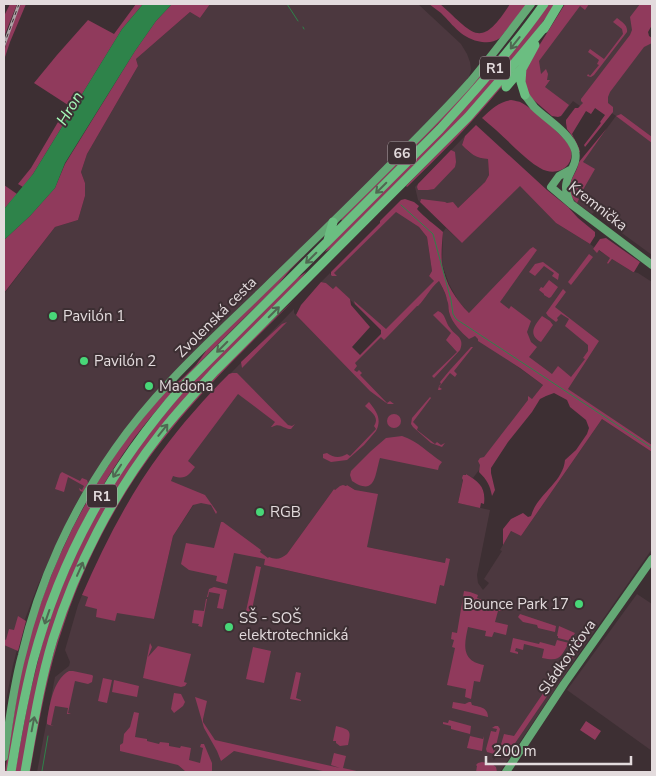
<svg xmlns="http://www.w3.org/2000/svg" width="656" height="776" font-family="'Nunito Sans',sans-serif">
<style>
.built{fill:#4c383f;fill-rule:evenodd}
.green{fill:#903a5c}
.water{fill:#2e834a}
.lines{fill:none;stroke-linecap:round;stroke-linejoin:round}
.stream{stroke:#2e834a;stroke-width:1}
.major{stroke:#64a875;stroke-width:8}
.highway{stroke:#6bbe81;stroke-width:9}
.rail-casing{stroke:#aca2a5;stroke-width:3}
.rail{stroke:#3d2f33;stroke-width:1;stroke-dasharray:4;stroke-linecap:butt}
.oneway{stroke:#4f6852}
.poi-dot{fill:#48d778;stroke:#3d2f33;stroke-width:2}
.labels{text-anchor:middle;stroke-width:4;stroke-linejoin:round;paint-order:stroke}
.shield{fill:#3d2f33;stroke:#b1a7aa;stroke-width:1}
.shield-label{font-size:14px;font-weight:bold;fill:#e3dbdd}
.street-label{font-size:15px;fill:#e3dbdd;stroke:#3d2f33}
.poi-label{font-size:15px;fill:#e3dbdd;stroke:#3d2f33;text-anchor:start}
.water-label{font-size:16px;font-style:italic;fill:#a6fbba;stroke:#3d2f33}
</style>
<rect width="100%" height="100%" fill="#3d2f33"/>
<path class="built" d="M210,4H418L461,44L467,54L470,62L471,70L469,77L464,84L318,235L212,334L131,429L87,484L71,513L38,585L25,619L13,665L4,711V294L55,227L78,220L85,196V183L81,172L87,154L138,66L136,59L190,12L200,18Z
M575,4H652V25L648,32L649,36L652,38V255L604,220L606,217L596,210L592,214L577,203L571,196L573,180L585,158L616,116L598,104L591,114L573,101L562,115L544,99L536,62Z
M465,136L462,145L469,152L480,158L488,159L489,175L485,182L458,208L447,203L420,200V202L418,200L415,187Z
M520,185L556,223L590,244L594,247L593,250L597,252L598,250L611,258L607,264H608L612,259L633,272H634L638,273L652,282V445L567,389L469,313L459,302L449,284L442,264L443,232L446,228L462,243Z
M396,211L419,227L427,237L432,271L429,276L436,283L439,281L444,291L448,301L449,313L475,336L543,385L473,478L466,474L463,479L458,503L490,510L477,575L478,583L483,590L489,583L484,579L502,551L500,550L511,531L521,536L602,419L652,452V549L578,655L500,772H207L179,766L186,772H37L55,677L69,666L70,662L65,650L78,605L82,595L88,597L86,606L154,619L173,536L200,495L162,482L232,373L230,374L294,309V313L348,368L383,332L336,286L333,289L326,283L321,282L330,273L331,275L336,276L334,273ZM347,485L355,490L367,547L445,563L436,604L277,568L334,489L335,490Z
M637,594L652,604V751L567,690Z"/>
<path class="green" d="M10,4H17L4,37V16Z
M21,4H26L10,42L4,60C4,41 13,21 21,4Z
M136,4H143L122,29L33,174L23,187L18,184L31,168L68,105L34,83L57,55L88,20L114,34Z
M172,4H210L200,18L190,12L136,59L138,66L87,154L81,172L85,183V196L78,220L55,227L4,293V240L30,216L55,188L65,164L135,51L156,21Z
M429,4H440C474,34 480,51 510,4H527L500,38C494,42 489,43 482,42C462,39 454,26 441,13C437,10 433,7 429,4Z
M548,4H556L527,43L469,112L337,245L325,252L332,241Z
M565,4H589L585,10L580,6L539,61L541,74L546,69L548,74L547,80H550L545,87L569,105L561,116L558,117L552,116L529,96L526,91L524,74L532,57Z
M640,4H652V25L648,32L649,36L652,38V43L644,47L610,92L608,97V103L613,107V112L585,147L584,145L601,123L600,122L605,115L595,108L591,114L586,111L572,134L579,148L580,152H579L573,137L567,129L566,123V120L575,108H578L583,103L581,101V99L630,35L632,30L630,17Z
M617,18C622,22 628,25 627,32L594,75L591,77L587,76L588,74L590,76L599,65L597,64L599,60L588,52L590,49L604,59L623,34L622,29L613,22Z
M500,55L459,103L342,221L341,219L494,58Z
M522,60C515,74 503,85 493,97C466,129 437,158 407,187L406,186L449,142Z
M511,100C515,101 519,101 522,103C532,108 566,138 570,147C577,167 556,178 540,168C531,163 524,156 516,149C505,138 494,128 482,118C491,109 499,102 511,100Z
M621,114L652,137V143L616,116Z
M476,125L547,190L568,207L578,218L595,232V236L590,244L556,223L520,186L462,243L420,202L421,199L445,202L447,203L453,202L458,208L485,182L489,175L488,159C475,158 471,154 462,145L465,136Z
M607,128L583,162L595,169L580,195L578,194L576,195L577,198L579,199L577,203C560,187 576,178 579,162Z
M451,150L455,152L456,162L455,167L434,189L428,190H418L417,187L418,184Z
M4,185L17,194L4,209Z
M405,199L414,202L419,206L417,209C425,218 434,224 443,232C442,242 441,254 442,264C445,283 456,300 469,313L530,249L533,247L537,250L500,302L509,309L511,306L531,321L527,332L531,342L537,347L529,357L552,374L558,366L571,377L585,359L583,358L588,351V345L565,326L569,319L561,314L557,318L558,320L556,322L548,316L546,313L563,289L566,292L555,307L599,341L568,389L652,445V452L602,419L521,536L511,531L503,545V529L511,519L523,513L528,517L531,516C537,494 563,483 565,460L576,450L587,434L589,428L586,420L570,407L567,400L554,393L546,396L540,399L532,412L508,442L491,468V473L495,490L492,496C490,485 487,480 479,472L480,465L478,461L480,458L484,457L528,400V396L532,399L543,385L520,368L478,341V339L475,336L469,339C461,332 452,323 449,312C448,308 449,304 447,300C446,293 442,287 439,281C430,288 426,298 418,306H417L389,335L384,340L381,337L355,363L357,366L354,370L357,372L359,370L362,373L360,375L387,403L390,401L394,404H388L385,402L370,391L296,315L301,305L321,282L326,283L333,289L336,286L350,299L351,305L370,327L352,347L360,355L381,334V330L355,304L354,301L386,329L434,281L429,276L432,271L427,237L419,227L396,212L334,273L337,276H332L331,275V272L380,223V221L401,200Z
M323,236L290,270L277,286C228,334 177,382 135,437C102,482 76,531 56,583C48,602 40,622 34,643C22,685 15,729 7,772H5L19,682L32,627L47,586L58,559L73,527L97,483L129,434L167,390L183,378L196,365L206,351L205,350Z
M606,238L640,262L634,272H633L612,259L608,264L607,263L610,258L599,250L597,253L593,249L600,239Z
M589,254L593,257L571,285L568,282Z
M543,262L559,274L558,280L552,276L554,273L544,266L535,276L529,272L535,264Z
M306,272L295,287L160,429L73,577L21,772H15L29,697L43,640L57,598L80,545L103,501L137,448L187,387L294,280Z
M549,280L558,287L551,297L549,298L544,295V294L539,290L541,287L543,288Z
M294,300C251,343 207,385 169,432C123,488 87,555 64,624C47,672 39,723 30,772H28L45,683L62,623L80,577L102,531L132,478L175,421L239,351Z
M438,311C446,314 445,322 450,328C453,333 460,336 461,341C462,344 461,347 460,350L434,378L432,376L457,352L446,340L451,333L433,315Z
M542,316L550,321L553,325L541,342C527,334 535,325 542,316Z
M287,322L242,368L241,362L260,344L282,324Z
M471,347H473L454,371L457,374L455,377L450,373L439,387L442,389L440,390H438L439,386L441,384L440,382L450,370Z
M232,373H237L239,375L288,425L292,426L295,424L291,429C283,429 280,422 272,427H271L275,422L238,394L188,461L195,467C188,476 185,480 173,476L171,481L205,495L217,512L216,514L211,505L201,503L193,505L173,536L154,619L117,613L115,621L96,617L97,609L85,606L88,597L82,595C104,545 129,495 162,451C182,424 205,398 229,374Z
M430,397L431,398L413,422L418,427L417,430L435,444L437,442L441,445L445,443L442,447L431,443L413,427L411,424L412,418Z
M369,402C377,412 382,419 376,431L364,445L347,460L331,462L323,458V454L327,453C334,458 340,458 347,454L350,456L376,429L374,426C380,417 371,412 365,406Z
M387 421a7 7 0 1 1 14 0a7 7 0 1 1-14 0Z
M402,436C418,441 428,453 442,462L439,466L438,470L380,458C375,474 376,497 352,481L350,475L351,471L371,451L386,438Z
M62,472L80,481L82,478L87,480L88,483L83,492L80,491L79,488L82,490L84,486L68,477L64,492L55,489L60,474Z
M466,474C479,482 486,487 484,504L481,503L480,508L458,503L463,480L462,478L463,475H466Z
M343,485L346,486L347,485L355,490L378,494L367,547L445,563L446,558L450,559L444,586L440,585L436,604L264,565L265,559L234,553L227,584L216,581L217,576L189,570L181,564L186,543L214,548L221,522H223L261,550L260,552L268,558L269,557C276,560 281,559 287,554L334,489L335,490L340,486Z
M256,566L261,567L251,614L247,613L246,611Z
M214,587L227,590L223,609L217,608L220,594L209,592L208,597H207L209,589Z
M464,591L470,592L478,595L477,598L507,609L503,611H498L495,622L508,625L506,635L494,632L492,637L485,636L486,631L468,627C464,645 461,661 484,665L480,682L474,681L471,699L465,697L466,689L447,685L455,648L452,647L454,640L451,639L452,632L457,633Z
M206,599H207L202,627L198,626L199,624L192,623L194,610L204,611Z
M520,614L556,626L555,632L538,628L537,625L523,622L518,617Z
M18,616L26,621L18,651L4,645V639L6,640L9,629L14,630Z
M559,626L575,633L570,641L558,638V636H557Z
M580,636H583L584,637V642L509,752L505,755H498L504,734L514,736L546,689L542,688L550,676L554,678L581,637Z
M513,638L539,644L540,642L555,646L557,640L569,643C560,657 561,662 542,658L544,649L524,644L523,650L516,648L515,651L518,652V654L510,652Z
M150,643L152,647L148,657L158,646L191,654L184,682L187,683L185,686L181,687L143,678Z
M253,647L271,651L264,683L246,679Z
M69,671H73L92,675L93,676L92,682L88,684L75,681L68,713L71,714H67L68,708L55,706L51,725L54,726L49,725L47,724V721C50,704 53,680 69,671Z
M296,672L301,673L296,698L301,700V701L290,699Z
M103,678L112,680L107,703L98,701Z
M114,680L139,686L137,697L112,692Z
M174,693L181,694L185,702L183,706L174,713L171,709Z
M195,697L207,701L203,719V722L215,740L340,768L331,765L334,753L346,756L343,768L361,772H327L234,751L221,761L217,751L204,728Z
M453,702L465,704L469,702H471L472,705C479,707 488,707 488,717L452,708Z
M134,712L139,713L135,737L147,739V741L159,744L160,742L169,743V746L180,748L181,746L191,748L189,760L200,763L203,748L200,747L201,744H204L212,763V772H186L178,765L120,751V745L123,743L124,734L130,727Z
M449,720L471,726L470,734L451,729V726L443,724V722L448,723Z
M586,721L601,731L595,740L580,730Z
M336,726C351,730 351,730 348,745L340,746L336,743V741H333Z
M495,726H498L500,729L494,754L487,752L486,749L491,731L496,732L497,729L492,728Z
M470,736L483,739L484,736L482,751L467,748Z
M482,762L492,764L496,767L497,772H476L477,766L476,765L478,763Z"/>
<path class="water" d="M143,4H172L156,21L135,51L65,163L55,188L30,216L4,240V209L33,174L122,29Z"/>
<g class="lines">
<path class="stream" d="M287,4L298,21
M303,27L304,29
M401,205L433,234L451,300L453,314L456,319L652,448
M42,771L48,736"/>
<path class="major" d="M525,95C528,99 531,103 534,107C546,119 570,133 575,150C580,170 557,177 570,202
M570,170L559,176L551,187L571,204L652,265
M4,757C9,723 13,688 22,655C39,582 72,510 115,449C157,388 214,338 266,287C310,244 355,201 398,157C422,133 447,108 470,82C491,57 511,30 531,4
M506,772L564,684L652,559"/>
<path class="highway" d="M544,29L559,4
M522,68L521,82L525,95
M506,87L523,67L535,45
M328,240L333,222
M11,772C17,735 24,697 33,661C61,556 111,468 182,387L440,129C477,89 513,48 544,4
M25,772C33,727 40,682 53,639C76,566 113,494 160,434C177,412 196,392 215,371L468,117L502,78L547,24"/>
<g class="rail-casing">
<path id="rail" d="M4,45L19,4"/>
</g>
<use href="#rail" class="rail"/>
</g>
<defs><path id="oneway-shaft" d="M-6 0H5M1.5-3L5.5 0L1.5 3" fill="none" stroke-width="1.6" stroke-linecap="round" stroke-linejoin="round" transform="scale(1.25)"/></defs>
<g class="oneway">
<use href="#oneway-shaft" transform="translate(515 43) rotate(128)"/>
<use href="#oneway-shaft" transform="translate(381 188) rotate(135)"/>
<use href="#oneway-shaft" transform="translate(311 258) rotate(135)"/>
<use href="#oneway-shaft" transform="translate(274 312) rotate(-45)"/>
<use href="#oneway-shaft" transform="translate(222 347) rotate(135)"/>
<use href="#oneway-shaft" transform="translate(163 430) rotate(-51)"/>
<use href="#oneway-shaft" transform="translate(117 471) rotate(123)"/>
<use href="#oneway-shaft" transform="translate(80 569) rotate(-66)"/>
<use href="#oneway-shaft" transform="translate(47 617) rotate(109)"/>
<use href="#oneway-shaft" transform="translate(33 724) rotate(-79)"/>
</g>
<g class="poi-dot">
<circle cx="53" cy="316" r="5"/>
<circle cx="84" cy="361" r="5"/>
<circle cx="149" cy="386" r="5"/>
<circle cx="260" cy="512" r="5"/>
<circle cx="579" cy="604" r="5"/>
<circle cx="229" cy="627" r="5"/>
</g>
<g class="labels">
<g class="shield">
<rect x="480" y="56.5" width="30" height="23" rx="4"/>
<rect x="388" y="141.5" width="28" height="23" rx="4"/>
<rect x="87" y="484.5" width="30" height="23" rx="4"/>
</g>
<g class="shield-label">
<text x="495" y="73">R1</text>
<text x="402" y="158">66</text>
<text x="102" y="501">R1</text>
</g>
<g class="street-label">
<text transform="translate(598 206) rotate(38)" y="5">Kremnička</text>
<text transform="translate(216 317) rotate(-45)" y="5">Zvolenská cesta</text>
<text transform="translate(567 657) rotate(-55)" y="5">Sládkovičova</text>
</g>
<g class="poi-label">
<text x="63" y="321">Pavilón 1</text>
<text x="94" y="366">Pavilón 2</text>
<text x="159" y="391">Madona</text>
<text x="270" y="517">RGB</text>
<text x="569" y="609" text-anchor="end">Bounce Park 17</text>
<text x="239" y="623">SŠ - SOŠ<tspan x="239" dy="17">elektrotechnická</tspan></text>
</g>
<g class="water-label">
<text transform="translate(69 108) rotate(-59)" y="6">Hron</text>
</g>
</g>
<rect width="656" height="776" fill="none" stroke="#e3dbdd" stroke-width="10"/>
<path d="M486 756v8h145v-8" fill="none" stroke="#e3dbdd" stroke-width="2.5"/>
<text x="493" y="756" font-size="15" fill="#e3dbdd" stroke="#3d2f33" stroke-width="4" paint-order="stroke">200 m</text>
</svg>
